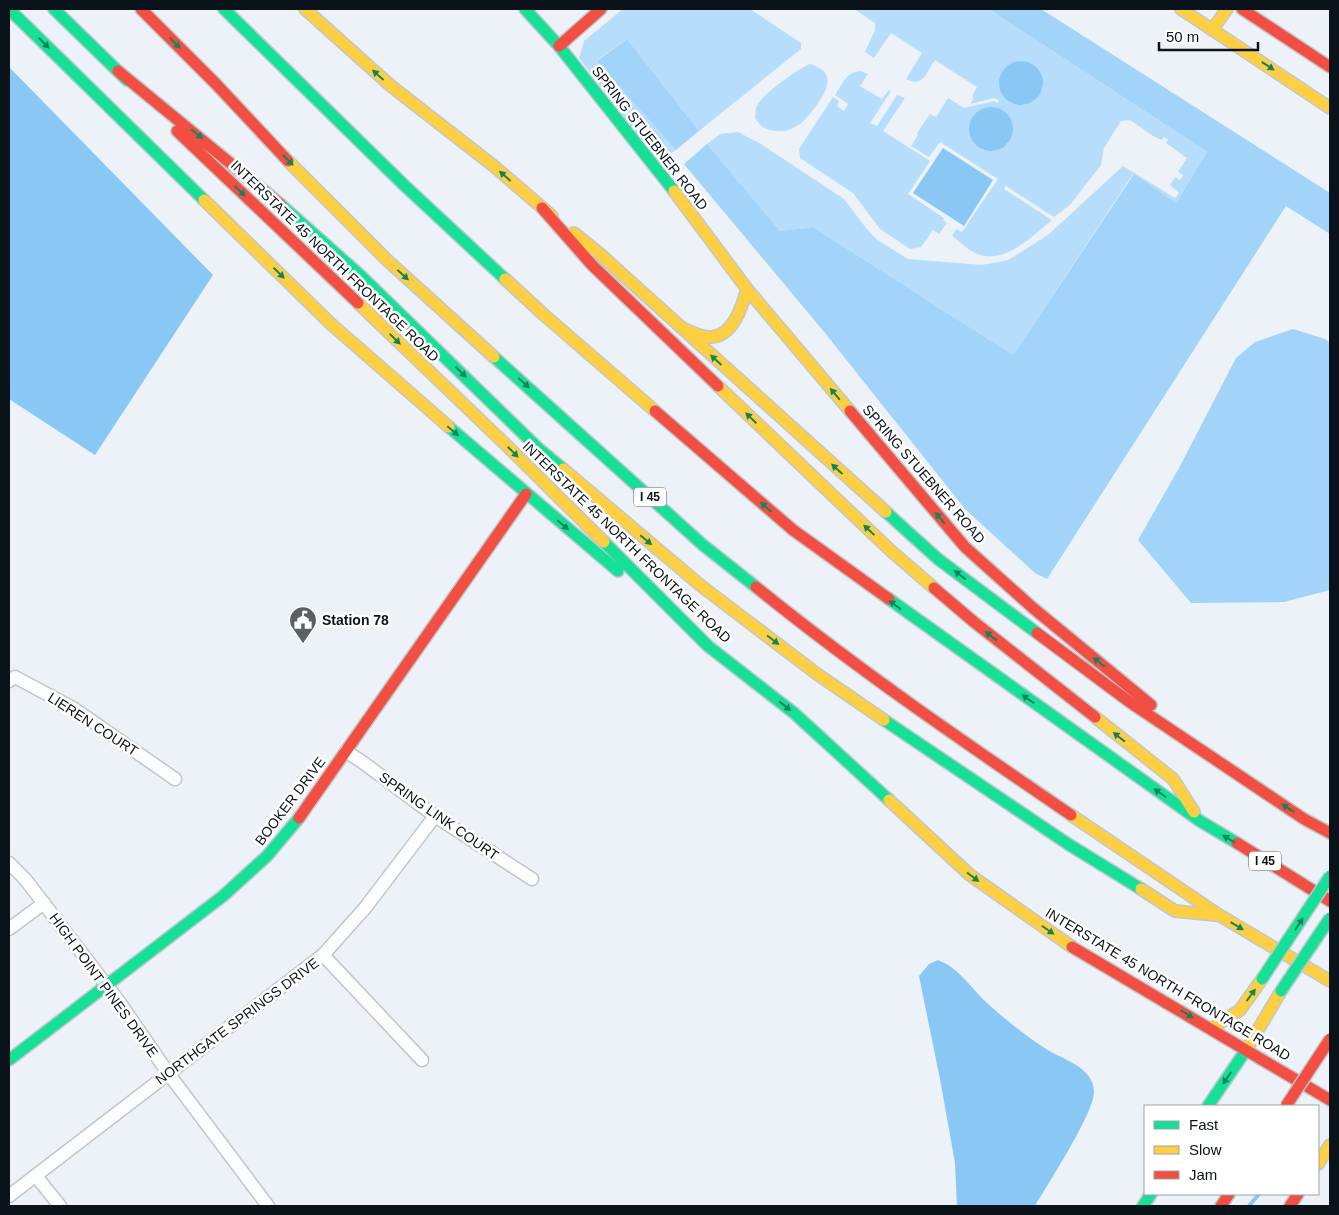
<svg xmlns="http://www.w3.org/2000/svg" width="1339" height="1215" font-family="Arial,sans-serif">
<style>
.green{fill:#b6ddfb;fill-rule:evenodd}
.forest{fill:#a2d4f9}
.water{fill:#89c7f4}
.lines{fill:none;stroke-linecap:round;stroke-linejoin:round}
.stream{stroke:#89c7f4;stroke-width:4}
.street-casing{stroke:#bfc7cd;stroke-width:15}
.fast-casing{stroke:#bfc7cd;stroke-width:14}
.slow-casing{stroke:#bfc7cd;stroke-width:14}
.jam-casing{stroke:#bfc7cd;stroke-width:14}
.street{stroke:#fcfdfe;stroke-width:12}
.fast{stroke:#16e098;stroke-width:11}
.slow{stroke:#ffcf43;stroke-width:11}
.jam{stroke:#f24e42;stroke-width:11}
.fast-bridge-casing{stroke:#bfc7cd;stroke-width:14;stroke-linecap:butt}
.jam-bridge-casing{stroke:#bfc7cd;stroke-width:14;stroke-linecap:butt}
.fast-bridge{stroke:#16e098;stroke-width:11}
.jam-bridge{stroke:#f24e42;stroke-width:11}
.oneway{fill:#11845f}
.labels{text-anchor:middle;stroke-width:5;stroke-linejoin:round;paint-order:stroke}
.shield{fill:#fff;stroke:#545a5f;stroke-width:1}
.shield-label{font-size:12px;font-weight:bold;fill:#0a131a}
.street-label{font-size:14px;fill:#0a131a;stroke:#fff}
.poi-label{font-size:14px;font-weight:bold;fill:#0a131a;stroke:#fff;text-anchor:start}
</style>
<rect width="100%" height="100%" fill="#ecf2f7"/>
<path class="green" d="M623,9H750L801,43V49L699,131L627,39L597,60L676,150L664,158L653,155L579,58L584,41Z
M854,9H989L1207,152L1176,203L1133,174L1013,355L813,227L780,231L707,144L720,134L738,132L761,144L844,199L866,228L876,239L908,259L982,265L1008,260L1048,235L1123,166L1175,198L1179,193L1170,185L1175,177L1180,180L1183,175L1178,172L1187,158L1166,143L1168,140L1164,137L1162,140L1153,136L1130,120L1121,121L1104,148L1101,165L1070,205L1054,217L1006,186L1004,189L1052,220C1032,236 1005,265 977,254C968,250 959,241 952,236L956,229L962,232L998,179L940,142L929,157L911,146L918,135L917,133L930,114L936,117L948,98L964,108L994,101L997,103L999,100L995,98L970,104L974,98L972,96L977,87L935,60C926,73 923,88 906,79L922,53L891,33L874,58L865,52L875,30V23ZM1018,61L1025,62L1037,68L1043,88C1033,113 1003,110 999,83ZM988,108C1010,108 1021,128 1006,146Z
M810,64C837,72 828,89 816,106C802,126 787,138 762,127L755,118C756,115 755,109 757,106C761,95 799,68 810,64Z
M861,71L868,74L860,86L882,99L889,90L891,91L870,123L877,126L897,95L905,98L883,131L930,161L908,194L944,218L943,220L947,223L939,234L933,230L921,247L910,249L880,229L853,193L800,158L799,149L833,97L839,101L837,106L844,111L848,104L835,95C843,83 846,72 861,71Z"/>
<path class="forest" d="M989,9H1041L1330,193V234L1286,206L1047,579L1035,573L965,509L825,333L684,164L707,144L780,231L813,227L1013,355L1134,174L1176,203L1207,152Z
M627,39L699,131L676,150L597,61Z
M1293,329L1325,339L1330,343V590L1284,602L1191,603L1138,540L1179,468L1236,358L1255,342Z"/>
<path class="water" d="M999 83a22 22 0 1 1 44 0a22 22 0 1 1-44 0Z
M9,67L213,275L95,455L9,399Z
M969 129a22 22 0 1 1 44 0a22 22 0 1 1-44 0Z
M943,148L993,180L964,226L913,193Z
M938,960C959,968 970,987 986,1002C1002,1017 1025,1035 1043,1047C1060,1059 1094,1066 1094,1092C1094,1113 1048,1184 1035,1206H957L955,1163L940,1079L919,976L929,964Z"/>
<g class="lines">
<path class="stream" d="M1249,1206L1259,1194"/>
<g class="street-casing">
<path id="street" d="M9,681L15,677L73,708L175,779
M346,751L365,764L435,816L532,879
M9,863L25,879L120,1003L168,1073L268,1206
M9,929L44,903
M323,955L422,1060
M36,1176L60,1206
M9,1196L323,955L365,908L435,816"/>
</g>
<g class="fast-casing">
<path id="fast" d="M9,9L204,200
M54,9L127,80
M224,9L404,185L505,279
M525,9L559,46L674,191
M280,204L360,275L539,449L563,469
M494,357L703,545L756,587
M449,427L618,571
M886,512L938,559L1037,633
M604,542L708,646L794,713L889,800
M889,599L1200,821L1237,843
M884,720L1068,844L1141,889
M9,1060L223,896L267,856L299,818
M1208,1106L1246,1050
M1143,1206L1151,1194"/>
</g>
<g class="slow-casing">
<path id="slow" d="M305,9L391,86L495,167L552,216
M1181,9L1330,108
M1212,30L1227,9
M288,161L388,261L494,357
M674,191L747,289L850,411
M204,200L331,324L449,427
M574,233L601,255L886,512
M505,279L543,314L655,411
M358,303L503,442L604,542
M684,329C692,332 702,338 711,337C733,336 742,307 747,289
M718,386L890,550L934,588
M563,469L700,585L817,674L884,720
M1095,717L1173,779L1194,812
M889,800L970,875L1072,947
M1071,815L1219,915L1330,981
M1141,889L1175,911L1216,915
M1211,1029L1240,1010L1262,979
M1246,1050L1281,991
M1318,1164L1330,1145"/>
</g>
<g class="jam-casing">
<path id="jam" d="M141,9L216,84L288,161
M1242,9L1330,67
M559,46L601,9
M118,71L280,204
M177,131L358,303
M542,208L592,265L718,386
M655,411L793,530L889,599
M850,411L965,547L1033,608L1151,705
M756,587C857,669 964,742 1071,815
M934,588L974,622L1095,717
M1037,633L1131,703L1304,819L1330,833
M299,818L526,494
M1237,843L1330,901
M1072,947L1330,1100
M1221,1206L1229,1194
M1290,1206L1298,1194"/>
</g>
<use href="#street" class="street"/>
<use href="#fast" class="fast"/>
<use href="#slow" class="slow"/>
<use href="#jam" class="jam"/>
<g class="fast-bridge-casing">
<path id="fast-bridge" d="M1262,979L1330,876
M1281,991L1330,918"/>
</g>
<g class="jam-bridge-casing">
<path id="jam-bridge" d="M1286,1106L1330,1039"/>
</g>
<use href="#fast-bridge" class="fast-bridge"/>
<use href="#jam-bridge" class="jam-bridge"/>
</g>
<defs><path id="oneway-solid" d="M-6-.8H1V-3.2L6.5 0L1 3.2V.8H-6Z" transform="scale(1.25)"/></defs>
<g class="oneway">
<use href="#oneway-solid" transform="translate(44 43) rotate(44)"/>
<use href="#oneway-solid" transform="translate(175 43) rotate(45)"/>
<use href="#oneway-solid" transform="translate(1268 66) rotate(33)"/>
<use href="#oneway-solid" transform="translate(378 75) rotate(-138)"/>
<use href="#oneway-solid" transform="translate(197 134) rotate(39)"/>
<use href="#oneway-solid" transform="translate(288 160) rotate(45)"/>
<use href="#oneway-solid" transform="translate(505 176) rotate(-139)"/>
<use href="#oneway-solid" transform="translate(240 191) rotate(44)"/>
<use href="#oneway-solid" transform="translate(279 273) rotate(44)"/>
<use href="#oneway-solid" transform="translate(403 275) rotate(42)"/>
<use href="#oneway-solid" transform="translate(395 339) rotate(44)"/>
<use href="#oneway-solid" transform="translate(716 360) rotate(-138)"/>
<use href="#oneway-solid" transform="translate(461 372) rotate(44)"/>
<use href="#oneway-solid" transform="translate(524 383) rotate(42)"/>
<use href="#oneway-solid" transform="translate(835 394) rotate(-130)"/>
<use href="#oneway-solid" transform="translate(751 418) rotate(-136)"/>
<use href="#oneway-solid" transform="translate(453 431) rotate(40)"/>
<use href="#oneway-solid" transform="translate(513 452) rotate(45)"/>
<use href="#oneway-solid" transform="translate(837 469) rotate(-138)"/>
<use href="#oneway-solid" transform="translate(766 507) rotate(-139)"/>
<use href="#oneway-solid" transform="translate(940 518) rotate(-130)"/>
<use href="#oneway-solid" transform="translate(563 525) rotate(40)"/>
<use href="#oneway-solid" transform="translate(869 530) rotate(-137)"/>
<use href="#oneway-solid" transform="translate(646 540) rotate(40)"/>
<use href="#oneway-solid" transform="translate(960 575) rotate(-143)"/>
<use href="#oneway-solid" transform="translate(895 605) rotate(-144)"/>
<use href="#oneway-solid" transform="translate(991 636) rotate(-142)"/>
<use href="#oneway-solid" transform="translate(773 640) rotate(37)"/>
<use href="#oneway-solid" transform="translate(1099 662) rotate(-141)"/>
<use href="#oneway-solid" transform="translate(1028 699) rotate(-145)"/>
<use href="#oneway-solid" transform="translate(785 706) rotate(38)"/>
<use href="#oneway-solid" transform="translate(1119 737) rotate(-142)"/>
<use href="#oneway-solid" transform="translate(1160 793) rotate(-145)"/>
<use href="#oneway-solid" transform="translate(1288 808) rotate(-147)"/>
<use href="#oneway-solid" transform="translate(1229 839) rotate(-149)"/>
<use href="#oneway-solid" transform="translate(973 877) rotate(37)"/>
<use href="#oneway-solid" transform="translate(1299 924) rotate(-57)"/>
<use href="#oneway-solid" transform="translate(1237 926) rotate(31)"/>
<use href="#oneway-solid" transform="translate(1048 930) rotate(35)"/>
<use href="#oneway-solid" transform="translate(1251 995) rotate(-54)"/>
<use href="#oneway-solid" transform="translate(1187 1014) rotate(31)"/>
<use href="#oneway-solid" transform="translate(1227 1078) rotate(124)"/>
</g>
<defs>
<g id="civic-pin" transform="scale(1.4375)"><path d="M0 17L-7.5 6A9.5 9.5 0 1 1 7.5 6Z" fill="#596167" stroke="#fff"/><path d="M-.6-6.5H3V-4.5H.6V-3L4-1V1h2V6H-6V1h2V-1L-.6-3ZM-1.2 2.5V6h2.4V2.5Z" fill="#fff"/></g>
</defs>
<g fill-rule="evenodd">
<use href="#civic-pin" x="303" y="620"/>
</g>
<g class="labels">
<g class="shield">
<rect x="634" y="487.5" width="32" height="19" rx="4"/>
<rect x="1249" y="851.5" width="32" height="19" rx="4"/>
</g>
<g class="shield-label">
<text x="650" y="501">I 45</text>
<text x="1265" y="865">I 45</text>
</g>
<g class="street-label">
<text transform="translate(650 138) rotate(52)" y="5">SPRING STUEBNER ROAD</text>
<text transform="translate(335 261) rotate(44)" y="5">INTERSTATE 45 NORTH FRONTAGE ROAD</text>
<text transform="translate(924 474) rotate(49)" y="5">SPRING STUEBNER ROAD</text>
<text transform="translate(627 542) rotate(44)" y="5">INTERSTATE 45 NORTH FRONTAGE ROAD</text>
<text transform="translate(93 724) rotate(33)" y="5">LIEREN COURT</text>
<text transform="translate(290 801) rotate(-53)" y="5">BOOKER DRIVE</text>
<text transform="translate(439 816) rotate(35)" y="5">SPRING LINK COURT</text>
<text transform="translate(1168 984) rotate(31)" y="5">INTERSTATE 45 NORTH FRONTAGE ROAD</text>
<text transform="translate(104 985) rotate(54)" y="5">HIGH POINT PINES DRIVE</text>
<text transform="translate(237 1021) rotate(-37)" y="5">NORTHGATE SPRINGS DRIVE</text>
</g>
<g class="poi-label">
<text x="322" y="625">Station 78</text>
</g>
</g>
<rect width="1339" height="1215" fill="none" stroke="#0a131a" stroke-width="20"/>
<rect x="1144" y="1105" width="175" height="90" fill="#ffffff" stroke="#9da1a3"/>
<rect x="1154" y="1121" width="25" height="8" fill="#16e098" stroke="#9da1a3"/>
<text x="1189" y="1130" font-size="15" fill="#0a131a">Fast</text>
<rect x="1154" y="1146" width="25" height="8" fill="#ffcf43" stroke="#9da1a3"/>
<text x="1189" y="1155" font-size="15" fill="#0a131a">Slow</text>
<rect x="1154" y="1171" width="25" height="8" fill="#f24e42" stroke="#9da1a3"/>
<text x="1189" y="1180" font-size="15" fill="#0a131a">Jam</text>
<path d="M1159 42v8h99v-8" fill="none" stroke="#0a131a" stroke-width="2.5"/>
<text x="1166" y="42" font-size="15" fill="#0a131a" stroke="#ffffff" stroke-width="4" paint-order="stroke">50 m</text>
</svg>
